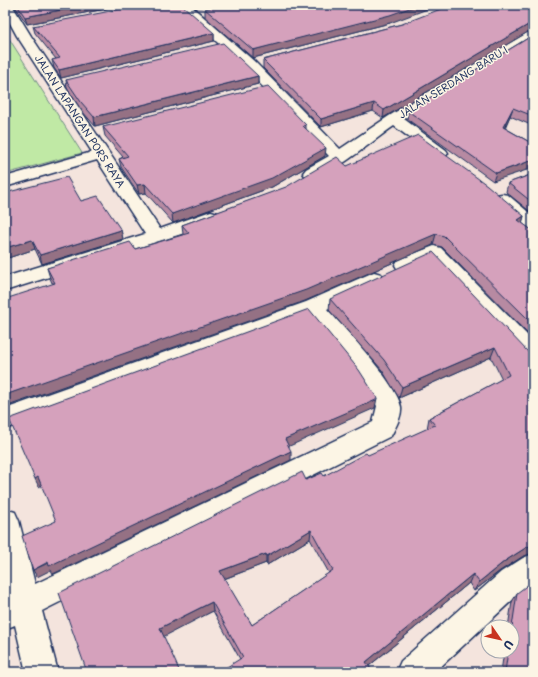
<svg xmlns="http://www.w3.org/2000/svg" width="538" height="677" font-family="'Playpen Sans',sans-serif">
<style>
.green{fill:#c0e9a5;stroke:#6e8c82}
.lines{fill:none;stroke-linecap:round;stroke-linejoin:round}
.minor-casing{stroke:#1b2f5e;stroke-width:3}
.minor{fill:#fcf5e5;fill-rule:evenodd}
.wall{fill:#b78aa2;stroke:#1b2f5e;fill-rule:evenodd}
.shaded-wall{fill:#957184;stroke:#1b2f5e}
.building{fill:#d5a1bc;stroke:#1b2f5e;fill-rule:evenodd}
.labels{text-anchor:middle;stroke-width:3;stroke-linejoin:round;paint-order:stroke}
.far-street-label{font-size:10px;fill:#1b2f5e;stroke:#fcf5e5}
</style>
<rect width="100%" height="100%" fill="#f4e4dd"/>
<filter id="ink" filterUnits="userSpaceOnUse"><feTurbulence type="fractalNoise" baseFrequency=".025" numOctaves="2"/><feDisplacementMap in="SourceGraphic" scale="8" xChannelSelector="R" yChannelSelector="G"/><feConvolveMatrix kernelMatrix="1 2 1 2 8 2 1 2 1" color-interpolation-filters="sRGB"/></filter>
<g filter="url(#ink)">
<path class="green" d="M8,37L82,153L5,174V38Z"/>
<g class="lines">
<g class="minor-casing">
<path id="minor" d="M5,5H12L31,36L160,229L211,211L218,213L220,217L218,221L163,241L5,291V277L145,234L97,160L5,187V177L92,152L17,36L5,14Z
M177,5H190L255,62L340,149L389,116L528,31L533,30V40L404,119L446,150L448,153L446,156L440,158L434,156L394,126C371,142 344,166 318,177C314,178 310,178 306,177L303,173L306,169L329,156L245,68Z
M502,194L508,195L533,216V231L526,229L496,203L493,199L496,195Z
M434,246L441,248L533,341V363L525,361L431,261L405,271L398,270L395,265L398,260Z
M374,272L381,274L384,279L381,284L327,309C344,328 398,385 401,407C402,417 395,428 391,436L42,611L58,672H26L15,625L5,629V598L9,597L5,581V509L15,512L19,521L35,584L373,422L377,406L359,378L309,316L5,429V409L306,302Z
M533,554V584L521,592L435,672H396L401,661L501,572L523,558Z"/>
</g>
<use href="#minor" class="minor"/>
</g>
<path class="wall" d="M14,5H126L27,24Z
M192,5H211L196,8Z
M533,5V29L383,118L373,111L321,127L263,68V60L402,24Z
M205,9L390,23L253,58L205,17Z
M33,26L214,33V41L61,78L54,68L52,60L56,59L35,33Z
M533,35V126L510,116L505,128L533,144L493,181L407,119L408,111Z
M258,76V84L95,126L82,111L67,88L66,80Z
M306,125V129L325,156L272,187L173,223L146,193L139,194L121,167L119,159L123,157L105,136L103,127Z
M347,166L524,216L522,223L533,231V339L442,247L433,245L305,301L52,283L50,278L47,268L135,249L183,234L182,225Z
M533,174V214L506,192L508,183Z
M5,193L81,201L121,230L123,239L42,264L35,249L5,259Z
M330,299L533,353V553H532L522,557L500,571L474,591L469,583L369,666L240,659L213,611L87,672L306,480L324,476L427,429L429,418L502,379L491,357L399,398L382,370L329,310ZM310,539L329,573L252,625L224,579L266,563L267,565Z
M517,593L533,672H501L504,651H512V627H508L512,602Z"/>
<path class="shaded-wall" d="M86,5H126L27,24L25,17Z
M196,5H211L196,8Z
M418,5H438L390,23L253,58V50Z
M5,17H7L9,24L5,25Z
M533,22V29L383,118L384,110Z
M214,33V41L61,78L59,70Z
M258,76V84L95,126L94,117Z
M374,103L373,111L321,127V119Z
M513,108L510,116L501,135L503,127Z
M326,148L325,156L272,187L173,223L172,214Z
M533,160V168L493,181L496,173Z
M145,184L146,193L139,194L137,185Z
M524,216L521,227L518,220Z
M121,230L123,239L42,264L40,255Z
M436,234L433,245L305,301L5,407V395Z
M32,240L35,249L5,259V248Z
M495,347L491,357L399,398L402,387Z
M377,398L375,408L285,448V439Z
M291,451V460L53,574L51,570L37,577L33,570Z
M38,477L42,485L39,487L35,479Z
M311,530L310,539L267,565V556Z
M533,545L532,553L522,557L500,571L474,591L479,582L505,561L527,547Z
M266,554V563L221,580L220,571Z
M473,574L469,583L364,670L366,662Z
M212,602L213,611L163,637L160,628Z"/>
<path class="building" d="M17,5H86L25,17Z
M142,5H182L214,33L59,70L52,60L60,58L33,26Z
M224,5H418L390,15L253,50L205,9Z
M451,5H533V22L384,110L374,103L321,119L263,60L402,24Z
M533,35V116L513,108L503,127L533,144V160L496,173L408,111Z
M223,43L258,76L94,117L81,102L66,80Z
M268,86L306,125L303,126L326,148L272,178L172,214L145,184L137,185L119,159L128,156L103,127Z
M418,135L487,185L524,216L518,220L533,231V324L444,236L436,234L306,290L5,395V299L55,283L47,268L130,242L135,249L189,233L182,225L286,187L337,157L347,166Z
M533,174V203L508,183Z
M67,177L81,201L98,196L121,230L40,255L32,240L5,248V193Z
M433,252L528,352L533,353V545L527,547L505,561L479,582L473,574L366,662L373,672H219L243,657L212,602L160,628L180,672H87L59,593L302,472L306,480L322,473L324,476L366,453L368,455L435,425L429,418L509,375L495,347L402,387L384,360L330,299ZM311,530L333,570L252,625L220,571L266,554L267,556Z
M309,309L359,370L377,398L376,400L285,439L291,451L49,566L48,562L33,570L22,536L56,521L38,477L35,479L9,419Z
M533,581V672H505L508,651H512V627L517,593Z"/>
</g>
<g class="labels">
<g class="far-street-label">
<text transform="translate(453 82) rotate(-32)" y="4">JALAN SERDANG BARU I</text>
<text transform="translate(80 121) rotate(57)" y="4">JALAN LAPANGAN PORS RAYA</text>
</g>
</g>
<rect width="538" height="677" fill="none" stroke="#fcf5e5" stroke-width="20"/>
<rect x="10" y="10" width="518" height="657" fill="none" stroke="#1b2f5e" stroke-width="1.5" filter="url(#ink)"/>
<g transform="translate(500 639) rotate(124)"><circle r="19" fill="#fcf5e5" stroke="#a2a6af"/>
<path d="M0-3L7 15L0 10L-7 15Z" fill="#c8321e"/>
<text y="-6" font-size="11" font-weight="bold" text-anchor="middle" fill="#1b2f5e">U</text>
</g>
</svg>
